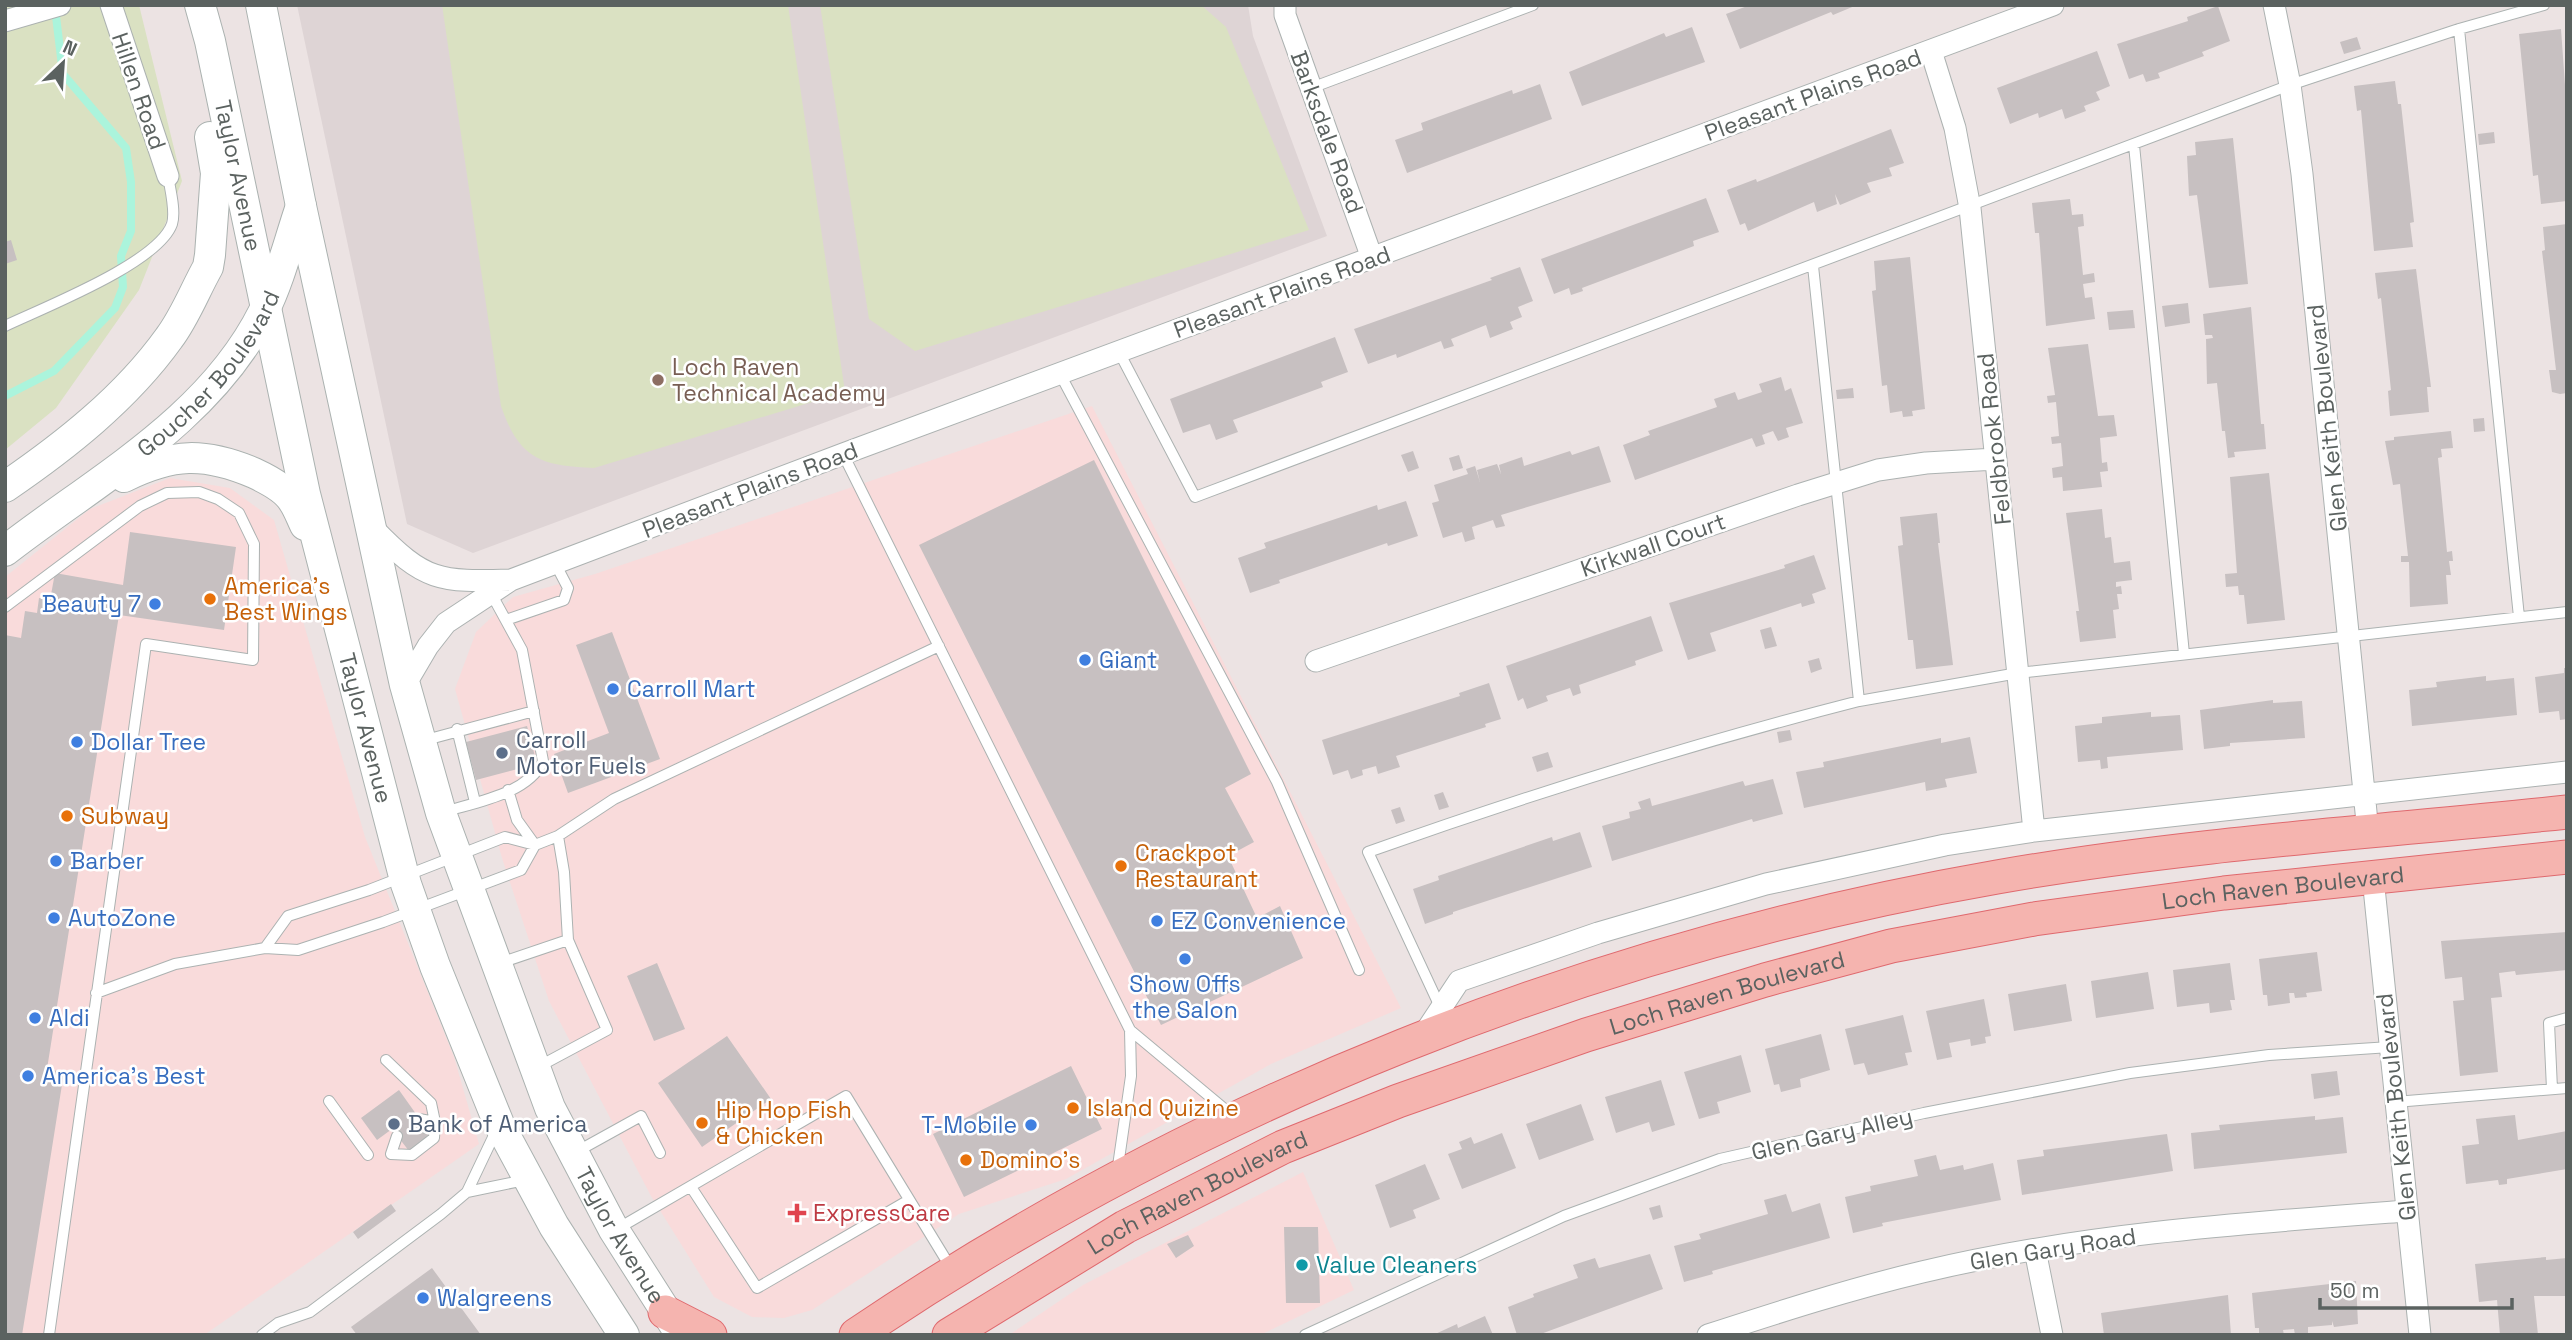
<svg xmlns="http://www.w3.org/2000/svg" width="2572" height="1340" font-family="'Space Grotesk',sans-serif">
<style>
.commercial{fill:#f9dbdb}
.education{fill:#ded4d5}
.green{fill:#dae1c2}
.lines{fill:none;stroke-linecap:round;stroke-linejoin:round}
.stream{stroke:#abf4dc;stroke-width:8}
.building{fill:#c7c0c1}
.lane-casing{stroke:#acb2b1;stroke-width:12}
.street-casing{stroke:#acb2b1;stroke-width:23}
.secondary-casing{stroke:#abb2b0;stroke-width:32}
.primary-casing{stroke:#df696e;stroke-width:35}
.lane{stroke:#fff;stroke-width:10}
.street{stroke:#fff;stroke-width:21}
.secondary{stroke:#fff;stroke-width:30}
.primary{stroke:#f5b4af;stroke-width:33}
.education-dot{fill:#8d6e63;stroke:#fff;stroke-width:2.5}
.food-dot{fill:#e8710a;stroke:#fff;stroke-width:2.5}
.shop-dot{fill:#3f7fe0;stroke:#fff;stroke-width:2.5}
.service-dot{fill:#5c6f8a;stroke:#fff;stroke-width:2.5}
.health-dot{fill:#e0444e;stroke:#fff;stroke-width:2.5}
.culture-dot{fill:#0f9aa8;stroke:#fff;stroke-width:2.5}
.labels{text-anchor:middle;stroke-width:5;stroke-linejoin:round;paint-order:stroke}
.street-label{font-size:23px;fill:#5b6260;stroke:#fff}
.education-label{font-size:23px;fill:#785e54;stroke:#fff;text-anchor:start}
.food-label{font-size:23px;fill:#c56008;stroke:#fff;text-anchor:start}
.shop-label{font-size:23px;fill:#366cbe;stroke:#fff;text-anchor:start}
.service-label{font-size:23px;fill:#4e5e75;stroke:#fff;text-anchor:start}
.health-label{font-size:23px;fill:#be3a42;stroke:#fff;text-anchor:start}
.culture-label{font-size:23px;fill:#0d838f;stroke:#fff;text-anchor:start}
</style>
<rect width="100%" height="100%" fill="#ece3e3"/>
<path class="commercial" d="M1092,406L1401,1008L1271,1064L1066,1179L959,1214L812,1310L784,1318L752,1317L714,1297L651,1196L549,1001L502,858L455,689L476,632L513,597L595,574Z
M170,478L230,488L274,520L365,837L454,1057L479,1144L204,1335H5V577L90,509Z
M1303,1172L1354,1290L1260,1335H1009L1083,1285Z"/>
<path class="education" d="M297,5H1248L1253,36L1327,236L473,553L407,524Z"/>
<path class="green" d="M5,5H139L182,181L139,290L56,408L5,450Z
M442,5H788L845,392L594,468C541,466 519,459 501,406Z
M820,5H1201L1226,27L1309,230L915,351L869,319Z"/>
<g class="lines">
<path class="stream" d="M5,396L54,371L115,308L123,287L121,256L131,231V182L126,148L63,74L55,8"/>
</g>
<path class="building" d="M1750,5H1857L1833,15L1831,12L1740,49L1726,14Z
M2218,6L2230,41L2202,52L2204,56L2158,73L2160,78L2146,82L2143,74L2129,79L2117,44L2188,21L2187,17Z
M1692,27L1705,62L1582,106L1569,72L1664,33L1666,37Z
M2561,29L2567,113V201L2541,204L2538,175L2533,176L2519,34Z
M2357,37L2361,49L2344,54L2340,42Z
M2097,51L2110,86L2096,92L2100,100L2084,106L2086,111L2065,119L2062,109L2039,118L2038,113L2010,124L1997,88Z
M2395,81L2398,104H2401L2414,222L2410,223L2413,247L2374,251L2361,110L2357,111L2354,86Z
M1540,84L1552,119L1407,173L1395,140L1423,130L1421,123L1512,90L1513,94Z
M1891,129L1904,163L1889,168L1892,176L1867,183L1871,192L1840,205L1835,194L1837,204L1817,212L1814,202L1748,231L1745,223L1740,225L1727,190L1756,179L1757,182Z
M2494,132L2495,143L2479,145L2478,134Z
M2233,138L2248,284L2209,288L2197,195L2189,196L2187,156L2196,155L2195,142Z
M1706,198L1719,232L1693,241L1694,246L1582,288L1583,291L1571,295L1569,288L1554,294L1541,259Z
M2070,199L2072,215L2083,214L2084,226L2078,227L2083,275L2094,273L2095,282L2083,284L2085,298L2092,297L2095,319L2046,326L2039,233H2035L2032,203Z
M2567,224V393L2560,394L2552,392L2549,370H2556L2542,251L2545,250L2543,227Z
M11,240L17,260L5,264V242Z
M1910,257L1925,409L1912,411L1913,416L1903,417L1902,411L1890,413L1887,385L1882,386L1872,291L1876,290L1874,261Z
M1520,267L1533,301L1518,307L1522,317L1510,322L1513,329L1490,338L1486,325L1451,339L1454,346L1444,349L1441,341L1397,358L1396,354L1368,364L1354,329L1492,280L1490,278Z
M2416,269L2431,387H2427L2429,412L2390,416L2388,391L2391,390L2381,298L2378,299L2375,273Z
M2188,303L2190,323L2165,327L2162,306Z
M2251,307L2261,424H2264L2266,449L2234,452L2235,457L2228,458L2225,431H2222L2217,383L2207,384L2206,339L2213,338L2212,335H2205L2203,314Z
M2133,310L2135,328L2109,330L2107,312Z
M1335,337L1348,372L1321,382L1323,387L1233,420L1238,432L1216,440L1210,424L1183,433L1170,399Z
M2088,344L2098,416L2114,415L2117,436L2100,438L2102,463L2107,462L2108,471L2100,472L2102,487L2063,491L2062,477L2053,478L2052,468L2063,466L2061,443L2052,444L2051,437L2059,436L2056,402L2048,403L2047,396L2055,395L2048,348Z
M1781,377L1785,391L1791,388L1803,423L1786,428L1789,437L1778,441L1773,431L1762,435L1765,444L1756,447L1752,438L1635,480L1623,445L1650,435L1648,431L1717,407L1714,399L1735,392L1738,400L1762,392L1759,384Z
M1853,388L1854,398L1837,399L1836,390Z
M2484,418L2485,431L2474,432L2473,419Z
M2451,431L2453,448L2441,449L2442,457L2438,458L2447,552L2452,551L2453,561H2449L2451,575H2446L2448,604L2410,607L2409,562H2401V556H2408L2400,484L2393,485L2385,441L2394,440V437Z
M1599,446L1611,482L1501,515L1505,526L1496,528L1493,520L1472,527L1475,539L1465,542L1462,532L1443,538L1432,503L1439,501L1434,485L1468,474L1466,469L1475,466L1480,482L1477,470L1497,464L1501,474L1499,465L1522,457L1524,466L1570,451L1572,455Z
M1413,451L1419,468L1408,472L1401,455Z
M1459,455L1463,468L1453,471L1449,458Z
M1094,460L1251,774L1225,788L1254,842L1228,856L1257,918L1280,906L1303,958L1161,1025L919,545Z
M2269,473L2285,620L2247,624L2244,595H2239L2238,586L2226,587L2225,574L2237,573L2230,477Z
M1406,501L1418,536L1388,546L1387,543L1279,580L1280,583L1250,593L1238,558L1266,548L1264,543L1377,505L1378,510Z
M2102,509L2105,538L2111,537L2114,563L2130,561L2132,580L2116,582V587L2121,586L2122,594H2117L2119,609L2113,610L2116,638L2080,642L2076,611H2079L2066,513Z
M1937,513L1940,543H1938L1953,665L1916,669L1913,640H1908L1898,546L1903,545L1900,517Z
M130,532L236,547L224,630L119,615L47,1069L64,1072L35,1255L22,1335H5V635L21,638L25,611L37,613L39,598L50,600L55,573L123,585Z
M1814,555L1826,589L1812,594L1815,603L1802,607L1801,603L1710,633L1716,651L1688,660L1669,603L1785,568L1784,565Z
M1651,616L1663,651L1635,661L1636,665L1579,685L1581,693L1573,696L1570,688L1546,696L1548,701L1527,709L1523,698L1518,701L1506,666Z
M1771,627L1777,646L1765,649L1760,630Z
M612,632L660,759L568,793L554,754L609,733L576,645Z
M1819,658L1822,669L1811,673L1808,661Z
M2564,668H2567V719L2560,720L2559,711L2539,713L2535,677L2564,673Z
M2486,676V681L2514,678L2517,715L2412,726L2409,690L2437,687L2436,682Z
M1489,683L1501,719L1485,724L1486,727L1396,756L1400,767L1378,774L1376,766L1362,770L1363,775L1351,779L1348,770L1333,775L1322,740L1460,696L1459,693Z
M2273,700V703L2302,701L2305,738L2230,743V746L2204,749L2200,710Z
M2151,712V717L2180,715L2183,750L2107,757L2108,768L2101,769L2100,760L2078,762L2075,726L2102,723V717Z
M527,726L537,764L476,780L466,742Z
M1790,730L1792,740L1779,743L1777,732Z
M1970,737L1977,773L1945,779L1947,787L1926,791L1925,782L1804,808L1796,772L1824,767L1823,762L1941,738V743Z
M1548,752L1553,767L1537,772L1532,757Z
M1773,779L1783,814L1753,822L1752,819L1612,861L1602,826L1630,818L1629,812L1641,809L1638,802L1650,798L1652,806L1743,781L1745,786Z
M1443,792L1449,807L1439,810L1434,795Z
M1400,807L1405,821L1396,824L1391,810Z
M1580,832L1592,867L1453,912V914L1425,924L1413,889L1439,880L1438,876L1552,837L1553,841Z
M2567,932V970L2516,975L2515,971L2499,973L2502,997L2491,998L2498,1072L2460,1076L2453,1001L2464,1000L2462,977L2445,979L2441,941Z
M2317,952L2322,991L2306,993L2307,997L2295,998L2294,993H2289L2290,1003L2268,1006L2267,995H2263L2259,959Z
M657,963L685,1029L654,1041L627,976Z
M2230,963L2235,1000H2230L2232,1010L2210,1013L2209,1003L2177,1007L2173,970Z
M2148,972L2154,1009L2096,1018L2091,981Z
M2066,984L2072,1021L2014,1031L2008,994Z
M1984,999L1991,1036L1985,1037L1986,1043L1971,1046L1970,1039L1949,1043L1952,1057L1937,1060L1926,1011Z
M1903,1015L1912,1052L1905,1053L1908,1065L1868,1075L1864,1063L1854,1065L1845,1029Z
M1821,1034L1830,1070L1800,1079L1801,1087L1781,1092L1779,1084L1774,1085L1765,1049Z
M727,1036L771,1099L702,1147L658,1083Z
M1741,1055L1751,1092L1717,1102L1720,1113L1699,1119L1684,1072Z
M1071,1066L1102,1129L964,1197L933,1134Z
M2337,1071L2340,1095L2314,1099L2311,1074Z
M1661,1080L1675,1125L1652,1132L1649,1122L1616,1133L1605,1097Z
M399,1090L431,1135L409,1151L392,1129L377,1140L361,1118Z
M1581,1104L1594,1140L1539,1160L1526,1124Z
M2515,1115L2518,1140L2567,1131V1169L2507,1179V1184L2499,1185L2498,1180L2466,1184L2462,1146L2479,1144L2476,1119Z
M2315,1116V1120L2343,1117L2347,1153L2194,1169L2191,1133L2220,1130L2219,1125Z
M1502,1133L1516,1168L1462,1189L1448,1154L1462,1149L1459,1142L1471,1137L1474,1144Z
M2167,1134L2173,1171L2022,1195L2017,1160L2044,1156L2043,1150Z
M1936,1155L1940,1170L1963,1165L1964,1170L1993,1163L2001,1200L1882,1223L1883,1226L1853,1233L1845,1197L1871,1191L1870,1186L1918,1176L1914,1160Z
M1425,1164L1440,1199L1413,1210L1416,1218L1390,1228L1375,1185Z
M1786,1194L1792,1212L1820,1203L1830,1238L1712,1271L1713,1274L1684,1282L1674,1246L1701,1239L1699,1234L1768,1214L1764,1200Z
M391,1204L396,1211L358,1239L353,1232Z
M1660,1205L1663,1217L1653,1220L1649,1208Z
M1284,1227H1318L1320,1303H1286Z
M1188,1235L1194,1246L1176,1258L1167,1244Z
M1650,1254L1663,1289L1538,1335H1517L1508,1307L1534,1297L1533,1294L1578,1278L1573,1265L1595,1258L1599,1268Z
M2546,1257V1260L2567,1258V1296H2534L2538,1335H2500L2497,1300L2479,1302L2475,1264Z
M432,1268L481,1335H357L351,1327Z
M2356,1281L2358,1324L2334,1327L2332,1321V1325L2308,1327V1335H2295L2294,1329L2283,1330L2284,1335H2259V1328H2255L2252,1293Z
M2228,1295L2231,1335H2104L2101,1313Z
M1485,1316L1493,1335H1433L1457,1324L1458,1328Z"/>
<g class="lines">
<g class="lane-casing">
<path id="lane" d="M2459,29L2519,617
M1311,88L1533,5
M2134,145L2184,654
M5,326C45,307 158,263 172,224C176,211 170,189 168,176
M1119,352L1195,497L2290,85L2459,29L2544,5
M1060,374L1277,782L1359,970
M843,454L1130,1030L1233,1116
M5,607L140,506L167,493L199,492L218,499L239,513L254,544L253,660L146,644L49,1335
M506,620L564,600L568,588L556,565
M1859,701L2018,673L2567,612
M457,729L475,802
M422,741L534,711
M508,790L517,820L535,845
M444,812C476,802 528,794 543,761L522,650L492,595
M558,836L564,872L568,940
M265,948L288,916L369,890L505,837L535,845L558,836L614,799L939,646
M500,963L568,940L607,1030L536,1068
M96,993L175,964L265,948L298,950L383,922L521,870L535,845
M1441,1009L1368,852C1531,794 1691,744 1859,701L1813,266
M386,1060L431,1103L435,1122L426,1128
M2552,1089L2549,1023L2567,1018
M329,1101L368,1155
M2395,1102L2567,1088
M576,1152L641,1116L660,1153
M391,1154L412,1155L434,1138L435,1122L419,1119
M391,1154L397,1136
M1117,1173L1131,1076L1130,1030
M691,1187L757,1288L909,1200
M467,1192L525,1180
M617,1229L846,1096L951,1268
M262,1335L278,1323L310,1312L441,1214L467,1192L496,1131
M1305,1335L1564,1216L1720,1159L1924,1113L2130,1073L2269,1055L2390,1047"/>
</g>
<g class="street-casing">
<path id="street" d="M111,5L168,176
M1285,5V15L1372,258
M2274,5L2290,85L2302,174L2368,832
M5,21L60,5
M1931,51L1955,128L1970,208L2034,831
M373,528C425,582 439,582 511,580L843,454L2053,5
M1316,661L1798,495L1878,470L1926,463L1996,459
M405,685L428,646L446,623L511,580
M2373,878L2420,1335
M1422,1037L1459,981L1598,933L1766,884L1945,845L2034,831L2567,772
M2035,1250L2052,1335
M1708,1335C1779,1312 1850,1289 1922,1272C2081,1234 2244,1223 2406,1211"/>
</g>
<g class="secondary-casing">
<g id="secondary">
<path id="s1" d="M200,5L210,41L305,494L406,884L435,966L499,1124L554,1226L624,1335"/>
<path id="s2" d="M261,5L301,206L405,685L441,813L550,1108L614,1230L679,1332"/>
<path d="M124,477C173,453 204,452 254,473C267,479 286,489 293,501C298,508 301,517 305,525"/>
<path d="M5,487C65,446 126,398 169,338C185,317 195,290 208,267L210,255L216,173L210,137"/>
<path id="s3" d="M5,551C96,480 210,420 264,311C280,279 289,241 301,206"/>
</g>
</g>
<g class="primary-casing">
<g id="primary">
<path d="M665,1312L710,1335"/>
<path d="M856,1335C1198,1104 1590,948 1997,877C2185,844 2377,832 2567,812"/>
<path id="s4" d="M949,1335L1125,1227L1283,1147L1398,1101L1586,1035L1765,980L1891,946L2034,919L2224,893L2567,857"/>
</g>
</g>
<use href="#lane" class="lane"/>
<use href="#street" class="street"/>
<use href="#secondary" class="secondary"/>
<use href="#primary" class="primary"/>
</g>
<circle class="education-dot" cx="658" cy="380" r="7"/>
<g class="food-dot">
<circle cx="210" cy="599" r="7"/>
<circle cx="67" cy="816" r="7"/>
<circle cx="1121" cy="866" r="7"/>
<circle cx="1073" cy="1108" r="7"/>
<circle cx="702" cy="1123" r="7"/>
<circle cx="966" cy="1160" r="7"/>
</g>
<g class="shop-dot">
<circle cx="155" cy="604" r="7"/>
<circle cx="1085" cy="660" r="7"/>
<circle cx="613" cy="689" r="7"/>
<circle cx="77" cy="742" r="7"/>
<circle cx="56" cy="861" r="7"/>
<circle cx="54" cy="918" r="7"/>
<circle cx="1157" cy="921" r="7"/>
<circle cx="1185" cy="959" r="7"/>
<circle cx="35" cy="1018" r="7"/>
<circle cx="28" cy="1076" r="7"/>
<circle cx="1031" cy="1125" r="7"/>
<circle cx="423" cy="1298" r="7"/>
</g>
<g class="service-dot">
<circle cx="502" cy="753" r="7"/>
<circle cx="394" cy="1124" r="7"/>
</g>
<path class="health-dot" d="M793.5 1202.5h7v7h7v7h-7v7h-7v-7h-7v-7h7z"/>
<circle class="culture-dot" cx="1302" cy="1265" r="7"/>
<g class="labels">
<g class="street-label">
<text transform="translate(139 91) rotate(71)" y="8">Hillen Road</text>
<text transform="translate(1813 95) rotate(-20)" y="8">Pleasant Plains Road</text>
<text transform="translate(1327 132) rotate(70)" y="8">Barksdale Road</text>
<text dy="8" stroke="none"><textPath href="#s1" startOffset="175">Taylor Avenue</textPath></text>
<text transform="translate(1282 292) rotate(-20)" y="8">Pleasant Plains Road</text>
<text dy="8" stroke="none"><textPath href="#s3" startOffset="273">Goucher Boulevard</textPath></text>
<text transform="translate(2327 418) rotate(-96)" y="8">Glen Keith Boulevard</text>
<text transform="translate(1994 439) rotate(-96)" y="8">Feldbrook Road</text>
<text transform="translate(750 490) rotate(-21)" y="8">Pleasant Plains Road</text>
<text transform="translate(1653 545) rotate(-19)" y="8">Kirkwall Court</text>
<text dy="8" stroke="none"><textPath href="#s1" startOffset="742">Taylor Avenue</textPath></text>
<text dy="8" stroke="none"><textPath href="#s4" startOffset="1421">Loch Raven Boulevard</textPath></text>
<text dy="8" stroke="none"><textPath href="#s4" startOffset="854">Loch Raven Boulevard</textPath></text>
<text transform="translate(2396 1107) rotate(-96)" y="8">Glen Keith Boulevard</text>
<text transform="translate(1832 1134) rotate(-13)" y="8">Glen Gary Alley</text>
<text dy="8" stroke="none"><textPath href="#s4" startOffset="287">Loch Raven Boulevard</textPath></text>
<text dy="8" stroke="none"><textPath href="#s2" startOffset="1288">Taylor Avenue</textPath></text>
<text transform="translate(2053 1249) rotate(-9)" y="8">Glen Gary Road</text>
</g>
<g class="education-label">
<text x="672" y="375">Loch Raven<tspan x="672" dy="26">Technical Academy</tspan></text>
</g>
<g class="food-label">
<text x="224" y="594">America's<tspan x="224" dy="26">Best Wings</tspan></text>
<text x="81" y="824">Subway</text>
<text x="1135" y="861">Crackpot<tspan x="1135" dy="26">Restaurant</tspan></text>
<text x="1087" y="1116">Island Quizine</text>
<text x="716" y="1118">Hip Hop Fish<tspan x="716" dy="26">&amp; Chicken</tspan></text>
<text x="980" y="1168">Domino's</text>
</g>
<g class="shop-label">
<text x="141" y="612" text-anchor="end">Beauty 7</text>
<text x="1099" y="668">Giant</text>
<text x="627" y="697">Carroll Mart</text>
<text x="91" y="750">Dollar Tree</text>
<text x="70" y="869">Barber</text>
<text x="68" y="926">AutoZone</text>
<text x="1171" y="929">EZ Convenience</text>
<text x="1185" y="992" text-anchor="middle">Show Offs<tspan x="1185" dy="26">the Salon</tspan></text>
<text x="49" y="1026">Aldi</text>
<text x="42" y="1084">America’s Best</text>
<text x="1017" y="1133" text-anchor="end">T-Mobile</text>
<text x="437" y="1306">Walgreens</text>
</g>
<g class="service-label">
<text x="516" y="748">Carroll<tspan x="516" dy="26">Motor Fuels</tspan></text>
<text x="408" y="1132">Bank of America</text>
</g>
<g class="health-label">
<text x="813" y="1221">ExpressCare</text>
</g>
<g class="culture-label">
<text x="1316" y="1273">Value Cleaners</text>
</g>
</g>
<rect width="2572" height="1340" fill="none" stroke="#5b6260" stroke-width="14"/>
<g transform="translate(63 63) rotate(25)" stroke="#ffffff" stroke-width="5" paint-order="stroke">
<path d="M0-5L12 26L0 18L-12 26Z" fill="#5b6260"/>
<text y="-10" font-size="19" font-weight="bold" text-anchor="middle" fill="#5b6260">N</text>
</g>
<path d="M2320 1298v10h192v-10" fill="none" stroke="#5b6260" stroke-width="3.5"/>
<text x="2330" y="1298" font-size="21" fill="#5b6260" stroke="#ffffff" stroke-width="5" paint-order="stroke">50 m</text>
</svg>
